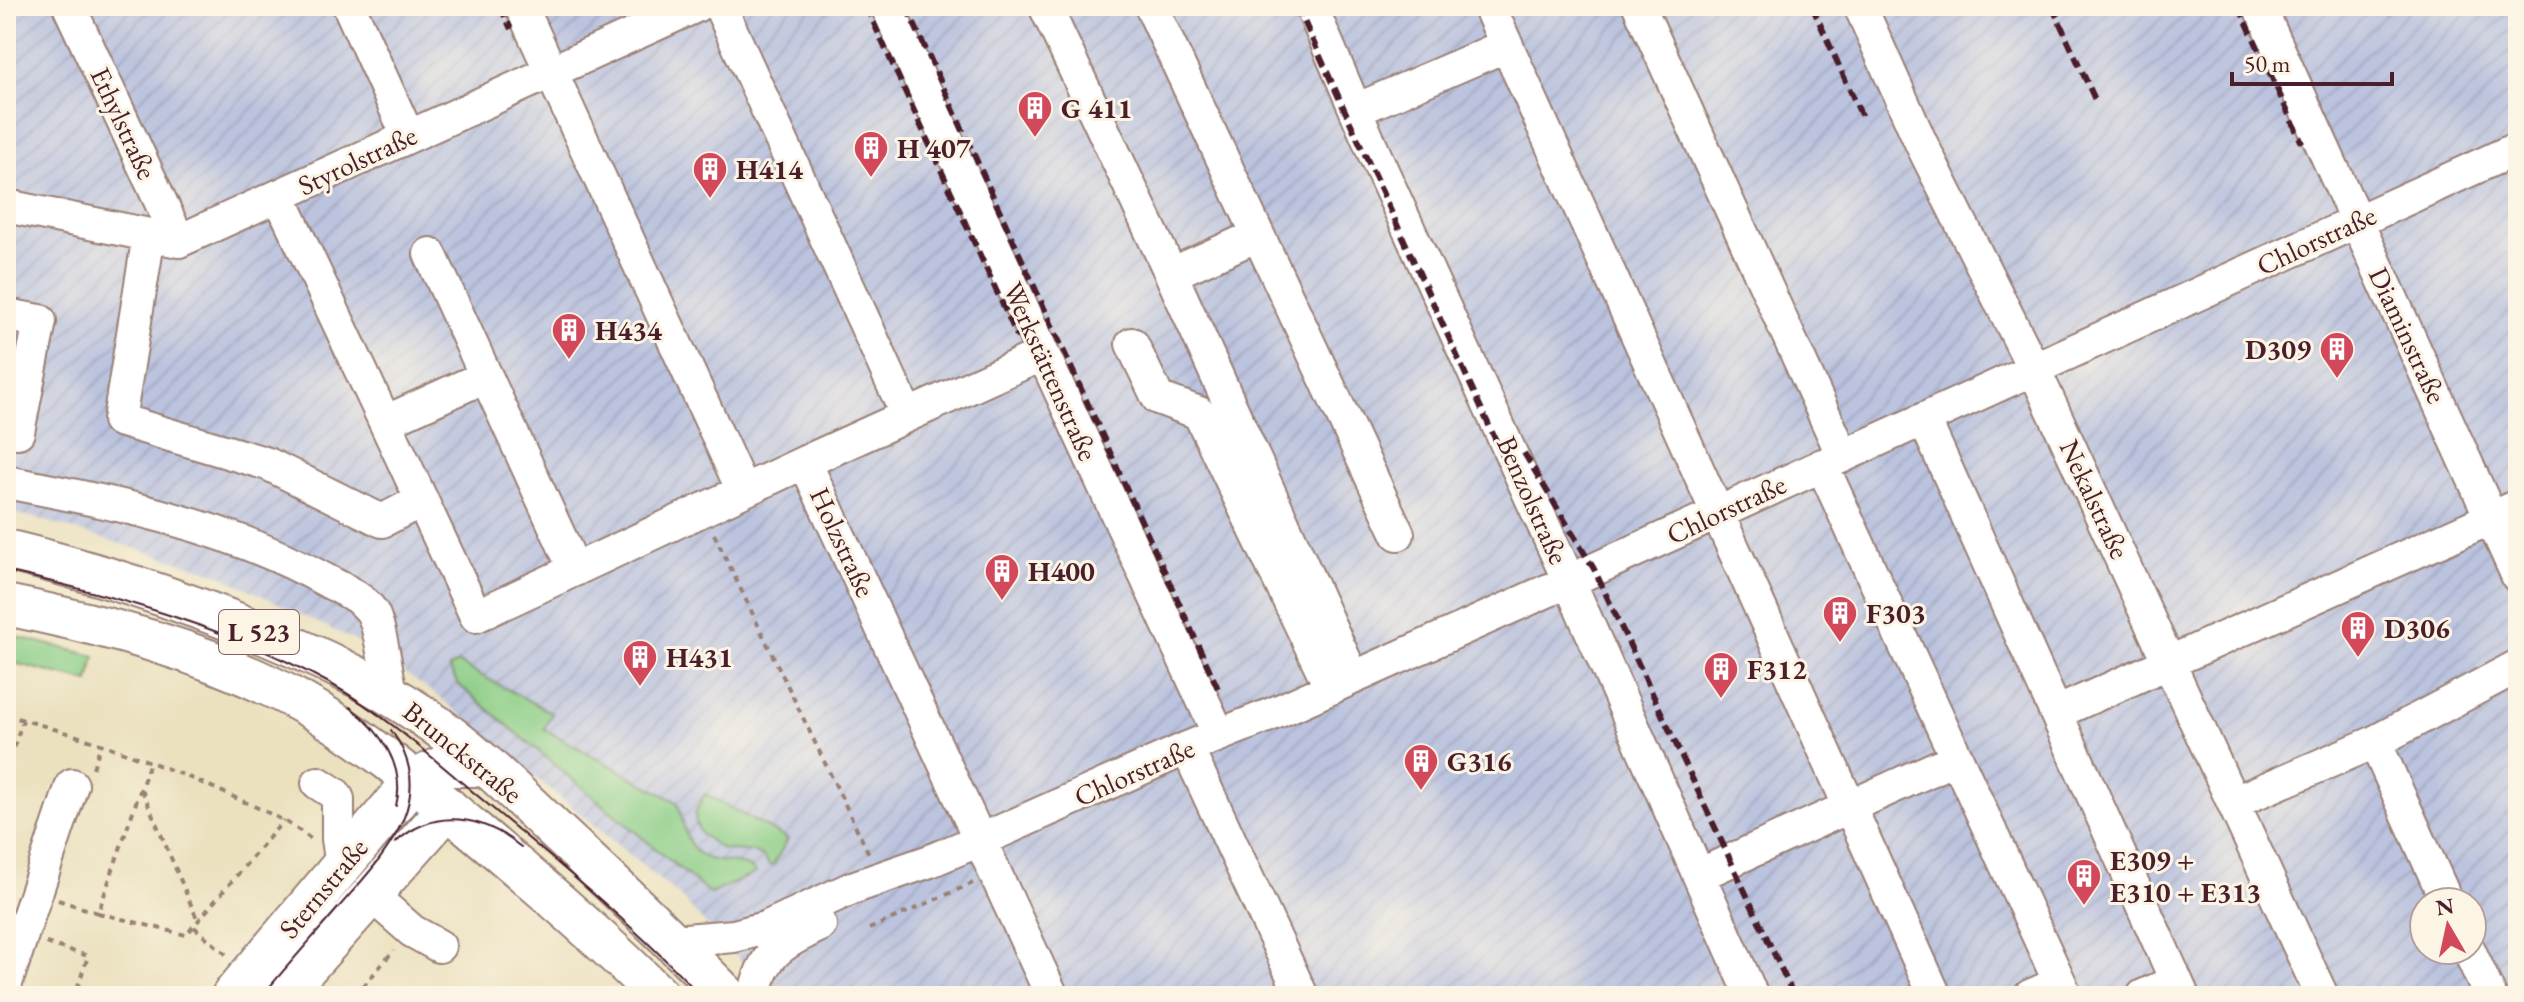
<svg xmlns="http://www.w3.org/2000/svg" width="2524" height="1002" font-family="'EB Garamond',serif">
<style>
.industrial{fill:url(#industrial-furrows);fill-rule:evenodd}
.green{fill:#8acd86;stroke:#6a7658;stroke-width:2}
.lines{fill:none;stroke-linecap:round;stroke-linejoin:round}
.minor-casing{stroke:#9a8075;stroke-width:36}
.major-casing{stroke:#9a8075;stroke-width:44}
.path{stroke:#9a8075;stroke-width:4;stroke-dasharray:6 6;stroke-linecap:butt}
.minor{stroke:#fff;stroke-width:32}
.major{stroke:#fff;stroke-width:40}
.tram{stroke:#4a1f2b;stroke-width:2}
.rail{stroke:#4a1f2b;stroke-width:6;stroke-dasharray:12 6;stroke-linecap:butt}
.labels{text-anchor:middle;stroke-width:6;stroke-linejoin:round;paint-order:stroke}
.shield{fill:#fcf5e5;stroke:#7f5f63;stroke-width:2}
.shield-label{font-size:26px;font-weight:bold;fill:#4a1f2b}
.poi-label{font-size:28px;font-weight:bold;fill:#4a1f2b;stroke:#fcf5e5;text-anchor:start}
.street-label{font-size:28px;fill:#4a1f2b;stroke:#fcf5e5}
</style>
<defs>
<pattern id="industrial-furrows" width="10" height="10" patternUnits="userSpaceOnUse" patternTransform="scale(2)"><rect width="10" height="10" fill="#bbc3de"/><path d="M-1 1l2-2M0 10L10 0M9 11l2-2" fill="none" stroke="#a2a7bf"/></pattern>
</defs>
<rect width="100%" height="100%" fill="#fcf5e5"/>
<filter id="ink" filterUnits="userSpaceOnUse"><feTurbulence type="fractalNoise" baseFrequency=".0125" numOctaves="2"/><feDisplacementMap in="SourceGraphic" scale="16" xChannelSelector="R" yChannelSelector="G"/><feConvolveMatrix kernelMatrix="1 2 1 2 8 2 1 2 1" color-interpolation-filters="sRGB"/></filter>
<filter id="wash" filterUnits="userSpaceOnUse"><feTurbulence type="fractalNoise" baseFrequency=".006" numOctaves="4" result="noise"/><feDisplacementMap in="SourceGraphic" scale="32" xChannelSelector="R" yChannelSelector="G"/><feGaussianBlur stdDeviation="1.8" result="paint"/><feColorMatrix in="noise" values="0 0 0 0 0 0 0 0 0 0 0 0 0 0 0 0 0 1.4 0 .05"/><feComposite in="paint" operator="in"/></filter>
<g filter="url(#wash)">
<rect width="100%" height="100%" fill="#ebe1bf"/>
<path class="industrial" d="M6,6H2518V996H775L678,895L438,696L364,645L216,573L32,517L6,513ZM2424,902H2472V950H2424Z"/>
<path class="green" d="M6,634L95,656L89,682L6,661Z
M458,663L552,713L544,729L677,802C684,818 682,834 694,849C710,869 740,855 756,873L710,894L458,684L449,668Z
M705,794L788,839L773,865L770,866L763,857L753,852L722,849L701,834L696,823L695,813Z"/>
</g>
<g filter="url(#ink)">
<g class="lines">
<g class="minor-casing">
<path id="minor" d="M69,6L179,241
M349,6L408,136
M521,6L743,491L805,462L1052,996
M720,6L907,415
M887,6L1043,354L1219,735
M1045,6L1171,274L1353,678
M1151,6L1398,534
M1311,6L1374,153L1569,581L1752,996
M1489,6L1935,996
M1639,6L1843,456
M1860,6L1921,143L2034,369L2322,996
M2259,6L2518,577
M1356,110L1507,45
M279,196L476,616L743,491
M6,206L179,241L696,6
M149,235L119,420L268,464L382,521L422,500
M430,254L575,570
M1171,274L1258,235
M6,315L40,321L18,432
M1132,344L1158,398L1199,413L1331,688
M1924,419L2183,996
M385,422L486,376
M805,462L1043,354
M1822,465L2066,996
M6,482C117,503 227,525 327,581C342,589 362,597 372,612C381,627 386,675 392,695
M2056,713L2518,506
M1187,748L1302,996
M318,783L335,794L338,799V839L342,866
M2235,802L2375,742
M1699,875L1957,758
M370,894L412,931L439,946
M2447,902L2375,742L2518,666
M673,941L734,936L765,928L852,888L930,861L1001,831L1187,748L1277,712L1569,581L2518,148
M2469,950L2490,996
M6,983L72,785
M755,996C761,953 784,943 820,925
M2030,996L2060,983
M2143,996L2176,981"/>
</g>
<g class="major-casing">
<path id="major" d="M6,550C93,571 176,598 259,632C314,655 370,680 420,714C471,748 513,790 557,832C615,886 672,940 727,996
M6,605C105,625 209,652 299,701C361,735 415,781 469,826C535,881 599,936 659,996
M232,996L414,780L443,766H487
M281,996L448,808"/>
</g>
<path class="path" d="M714,534L869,854
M6,715C86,737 163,764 238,799C265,811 291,822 313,841
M93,768L101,744
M6,770L23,720
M142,790L198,921
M58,900L98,913L150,762
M98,913L186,935L284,820
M194,927L227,955
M869,929L973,883
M46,943L88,956L78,986
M355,996L394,950"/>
<use href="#minor" class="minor"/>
<use href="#major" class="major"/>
<path class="tram" d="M6,571C117,596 231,629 331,684C388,716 435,761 485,802C559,864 634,925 701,996
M350,707C380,730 406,766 396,806
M395,843C435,806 483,816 521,847
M262,996C287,966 313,937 339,907C383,856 442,799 391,730"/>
<path class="rail" d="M500,6L511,29
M866,6L1018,338
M906,6L1220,693
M1297,6L1508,467
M1812,6L1863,119
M2052,6L2097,104
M2239,6L2302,143
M1524,453L1594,569L1794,996"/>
</g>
</g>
<defs>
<g id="building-pin" transform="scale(1.8)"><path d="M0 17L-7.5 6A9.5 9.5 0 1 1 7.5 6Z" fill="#d1495b" stroke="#fcf5e5"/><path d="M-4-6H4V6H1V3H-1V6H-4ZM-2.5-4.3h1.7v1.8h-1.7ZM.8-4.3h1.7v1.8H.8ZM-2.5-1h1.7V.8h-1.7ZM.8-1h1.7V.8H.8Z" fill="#fff"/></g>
</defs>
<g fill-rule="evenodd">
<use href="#building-pin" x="1035" y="108"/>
<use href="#building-pin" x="871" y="148"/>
<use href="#building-pin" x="710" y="169"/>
<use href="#building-pin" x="569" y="330"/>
<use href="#building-pin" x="2337" y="349"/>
<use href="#building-pin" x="1002" y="571"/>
<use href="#building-pin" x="1840" y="613"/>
<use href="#building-pin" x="2358" y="628"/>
<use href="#building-pin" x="640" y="657"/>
<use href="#building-pin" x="1721" y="669"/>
<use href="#building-pin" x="1421" y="761"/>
<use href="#building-pin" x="2084" y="876"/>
</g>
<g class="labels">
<rect class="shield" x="219" y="610" width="80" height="44" rx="6"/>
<g class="shield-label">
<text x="259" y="641">L 523</text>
</g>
<g class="poi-label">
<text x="1061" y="118">G 411</text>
<text x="897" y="158">H 407</text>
<text x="736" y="179">H414</text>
<text x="595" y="340">H434</text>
<text x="2311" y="359" text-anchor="end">D309</text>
<text x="1028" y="581">H400</text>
<text x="1866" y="623">F303</text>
<text x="2384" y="638">D306</text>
<text x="666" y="667">H431</text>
<text x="1747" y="679">F312</text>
<text x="1447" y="771">G316</text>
<text x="2110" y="870">E309 +<tspan x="2110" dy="32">E310 + E313</tspan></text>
</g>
<g class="street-label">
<text transform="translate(124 123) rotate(65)" y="10">Ethylstraße</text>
<text transform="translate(357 160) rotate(-25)" y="10">Styrolstraße</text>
<text transform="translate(2316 240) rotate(-25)" y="10">Chlorstraße</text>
<text transform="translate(2408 335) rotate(65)" y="10">Diaminstraße</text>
<text transform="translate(1051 371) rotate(66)" y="10">Werkstättenstraße</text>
<text transform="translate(2095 499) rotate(65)" y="10">Nekalstraße</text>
<text transform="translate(1533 500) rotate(66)" y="10">Benzolstraße</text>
<text transform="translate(1726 509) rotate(-25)" y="10">Chlorstraße</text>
<text transform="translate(843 542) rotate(65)" y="10">Holzstraße</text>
<text transform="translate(463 752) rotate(39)" y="10">Brunckstraße</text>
<text transform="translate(1134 772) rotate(-24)" y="10">Chlorstraße</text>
<text transform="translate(323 888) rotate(-50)" y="10">Sternstraße</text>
</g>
</g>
<rect width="2524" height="1002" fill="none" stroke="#fcf5e5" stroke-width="32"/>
<g transform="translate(2448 926) rotate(351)"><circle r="38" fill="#fcf5e5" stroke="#b59f9b" stroke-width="2"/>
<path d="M0-6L14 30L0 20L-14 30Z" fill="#d1495b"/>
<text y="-12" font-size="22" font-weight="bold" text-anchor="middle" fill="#4a1f2b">N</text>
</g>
<path d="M2232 72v12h160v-12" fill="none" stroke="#4a1f2b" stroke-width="4"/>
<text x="2244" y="72" font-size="24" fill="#4a1f2b" stroke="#fcf5e5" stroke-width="6" paint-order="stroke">50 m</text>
</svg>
